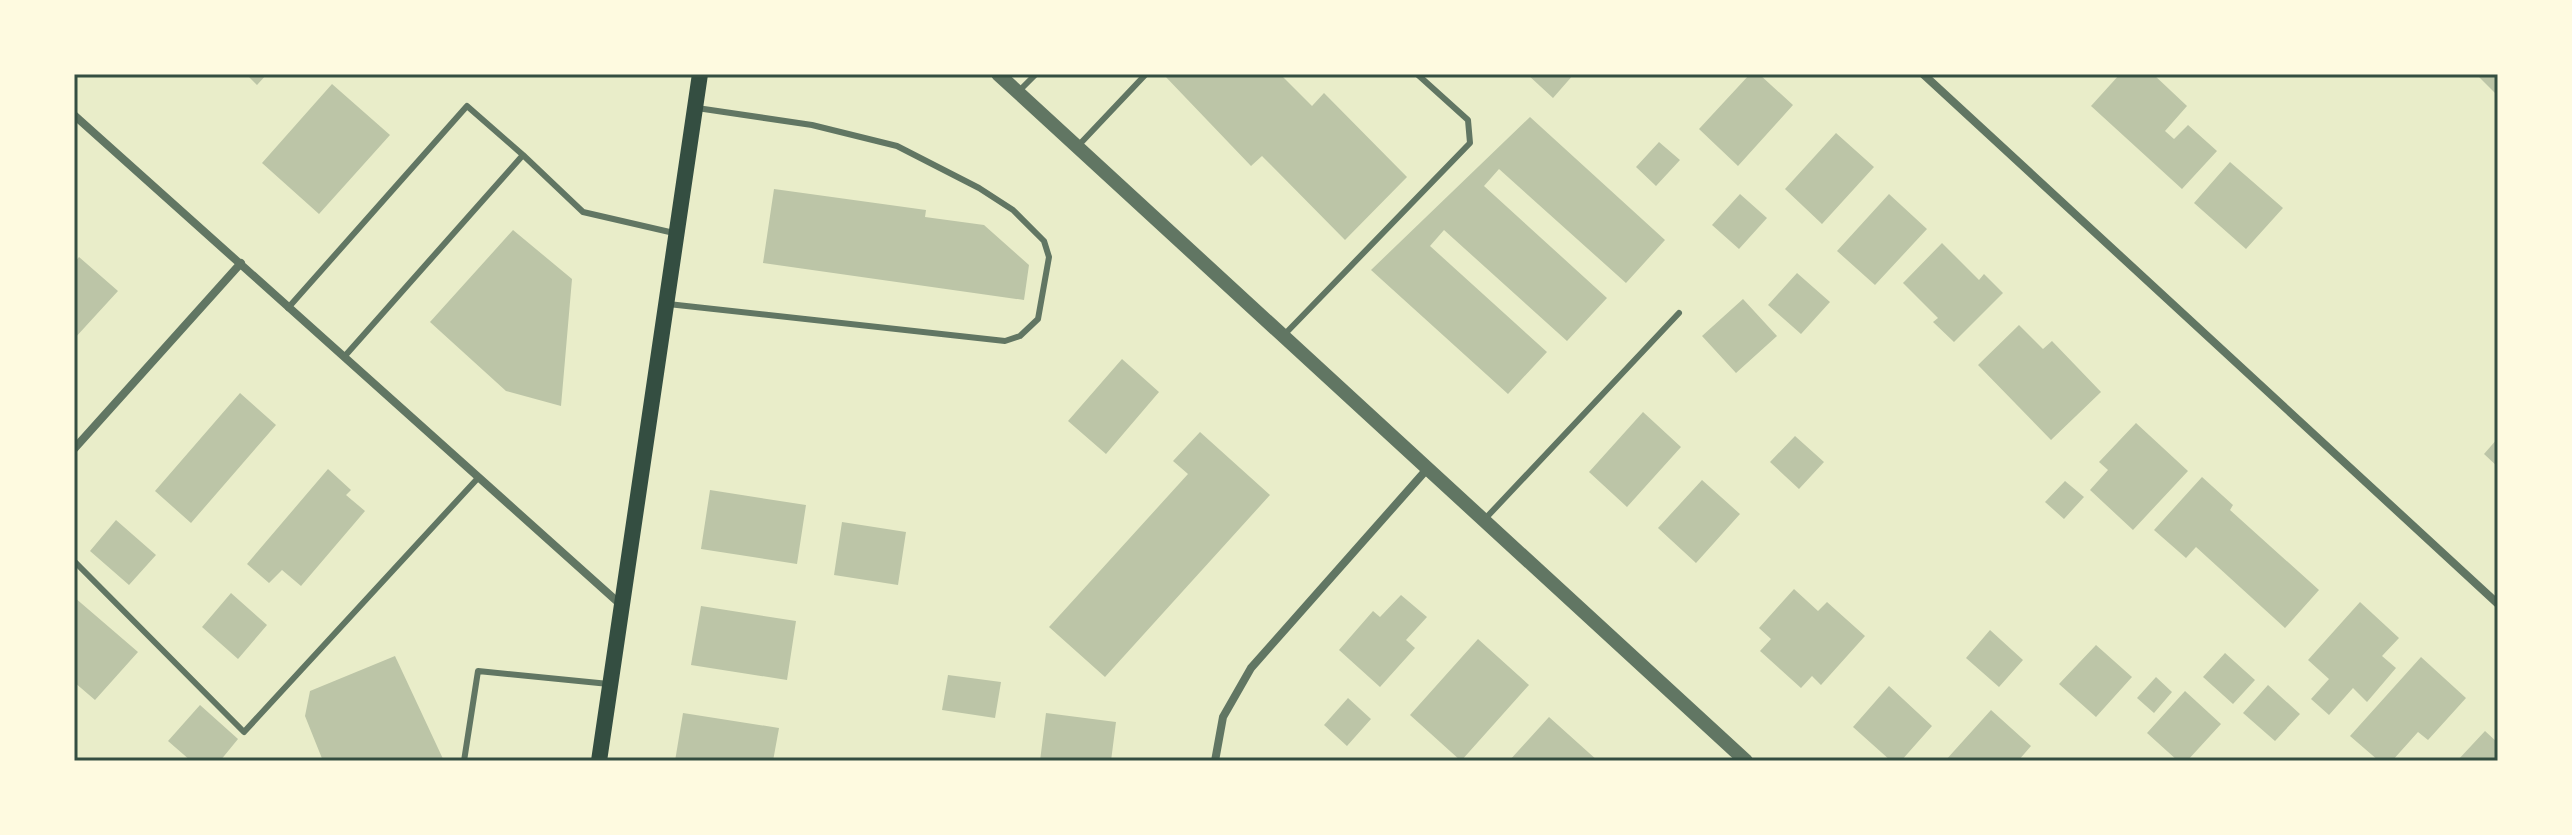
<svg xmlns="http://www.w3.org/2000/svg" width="2572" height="835" font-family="Karla,sans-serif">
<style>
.building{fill:#bcc5a7}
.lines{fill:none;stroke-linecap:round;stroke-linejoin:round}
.service{stroke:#617663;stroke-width:6}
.minor{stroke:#617663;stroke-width:8}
.tertiary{stroke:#617663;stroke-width:14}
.secondary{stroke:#344e41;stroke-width:16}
.neatline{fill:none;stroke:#344e41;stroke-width:3}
</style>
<rect width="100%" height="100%" fill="#e9edc9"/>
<path class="building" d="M246,74H267L257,85Z
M1163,74H1280L1312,106L1324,93L1407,177L1345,240L1262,156L1251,166Z
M1527,74H1574L1553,98Z
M1750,74H1759L1793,105L1738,166L1699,129Z
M2120,74H2153L2187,106L2165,131L2174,139L2188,125L2217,151L2182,189L2091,106Z
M2476,74H2498V96Z
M332,84L390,135L319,214L262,163Z
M1530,117L1665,240L1626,283L1499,169L1484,186L1607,298L1567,341L1444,230L1430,246L1547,352L1508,394L1371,270Z
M1836,133L1874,167L1822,224L1785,189Z
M1659,142L1680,160L1656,186L1636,167Z
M2230,162L2283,208L2246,249L2194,203Z
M774,189L926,210L925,217L984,225L1029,265L1024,300L763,263Z
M1740,194L1767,218L1739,249L1712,225Z
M1889,194L1927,229L1875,285L1837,251Z
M513,230L572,279L561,406L506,391L430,322Z
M1942,243L1979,280L1984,274L2003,293L1954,342L1933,322L1938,318L1903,283Z
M79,257L118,291L74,339V263Z
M1797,273L1830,302L1801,334L1768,305Z
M1743,299L1777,336L1736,373L1702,336Z
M2019,325L2043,349L2052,341L2101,392L2051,440L1978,365Z
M1122,359L1159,392L1106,454L1068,421Z
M240,393L276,425L191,523L155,491Z
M1643,412L1681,447L1627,507L1589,472Z
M2136,423L2188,471L2133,530L2090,490L2108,470L2099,462Z
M1200,432L1270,495L1105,677L1049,627L1188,474L1173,461Z
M1795,436L1824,462L1799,489L1770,462Z
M2498,438V467L2484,454Z
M328,469L351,490L346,495L365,511L301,586L282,570L269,583L247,564Z
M2202,477L2233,505L2230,510L2319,590L2285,628L2196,547L2186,558L2154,530Z
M1702,480L1740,514L1696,563L1658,528Z
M2065,481L2084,497L2064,519L2045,502Z
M710,490L806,505L797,564L701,549Z
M116,520L156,555L129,585L90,551Z
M842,522L906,532L898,585L834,575Z
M1794,589L1818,611L1827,602L1865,636L1821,685L1812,676L1801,688L1760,651L1771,639L1759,628Z
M231,593L267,625L238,659L202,627Z
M1401,595L1427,617L1406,640L1415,648L1380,687L1339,650L1373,611L1380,617Z
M74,597L138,652L95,700L74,682Z
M2360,602L2399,638L2382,656L2396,668L2367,702L2353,688L2329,715L2311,699L2329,679L2308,660Z
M701,606L796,621L787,680L691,665Z
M1990,630L2023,660L1999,687L1966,658Z
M1478,639L1529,685L1461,761L1410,715Z
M2096,645L2132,677L2096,717L2059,684Z
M2225,653L2255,680L2233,704L2203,677Z
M395,656L444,761H323L305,716L310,691Z
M2421,657L2466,698L2428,740L2418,732L2392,761H2379L2350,736Z
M948,675L1001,682L995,718L942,710Z
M2156,677L2172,692L2154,713L2137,698Z
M2268,685L2300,714L2275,741L2243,713Z
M1889,686L1932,726L1901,761H1891L1853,727Z
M2185,691L2221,724L2187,761H2178L2147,733Z
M1348,698L1371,719L1347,746L1324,725Z
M200,705L238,739L220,761H191L168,741Z
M1991,710L2031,746L2018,761H1945Z
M683,713L779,728L773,761H675Z
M1046,713L1116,722L1111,761H1040Z
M1549,717L1598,761H1509Z
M2485,731L2498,743V761H2457Z"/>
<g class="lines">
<path class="service" d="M1019,91L1036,74
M1077,147L1146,74
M668,304L1005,341L1020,336L1038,319L1049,257L1044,241L1013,210L979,188L897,146L812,125L697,108
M288,308L467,106L523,155
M1283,336L1470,143L1468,120L1417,74
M344,357L523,155L583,212L674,233
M1484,520L1679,313
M74,561L244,732L478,478
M464,761L478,671L609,684"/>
<path class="minor" d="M1923,74L2498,604
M74,115L620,604
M74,449L241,263
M1215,761L1223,717L1251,668L1428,468"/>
<path class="tertiary" d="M998,74L1746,761"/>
<path class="secondary" d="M599,761L700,74"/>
</g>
<rect width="2572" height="835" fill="none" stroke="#fefae0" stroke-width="152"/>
<rect x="76" y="76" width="2420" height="683" class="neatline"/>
</svg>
